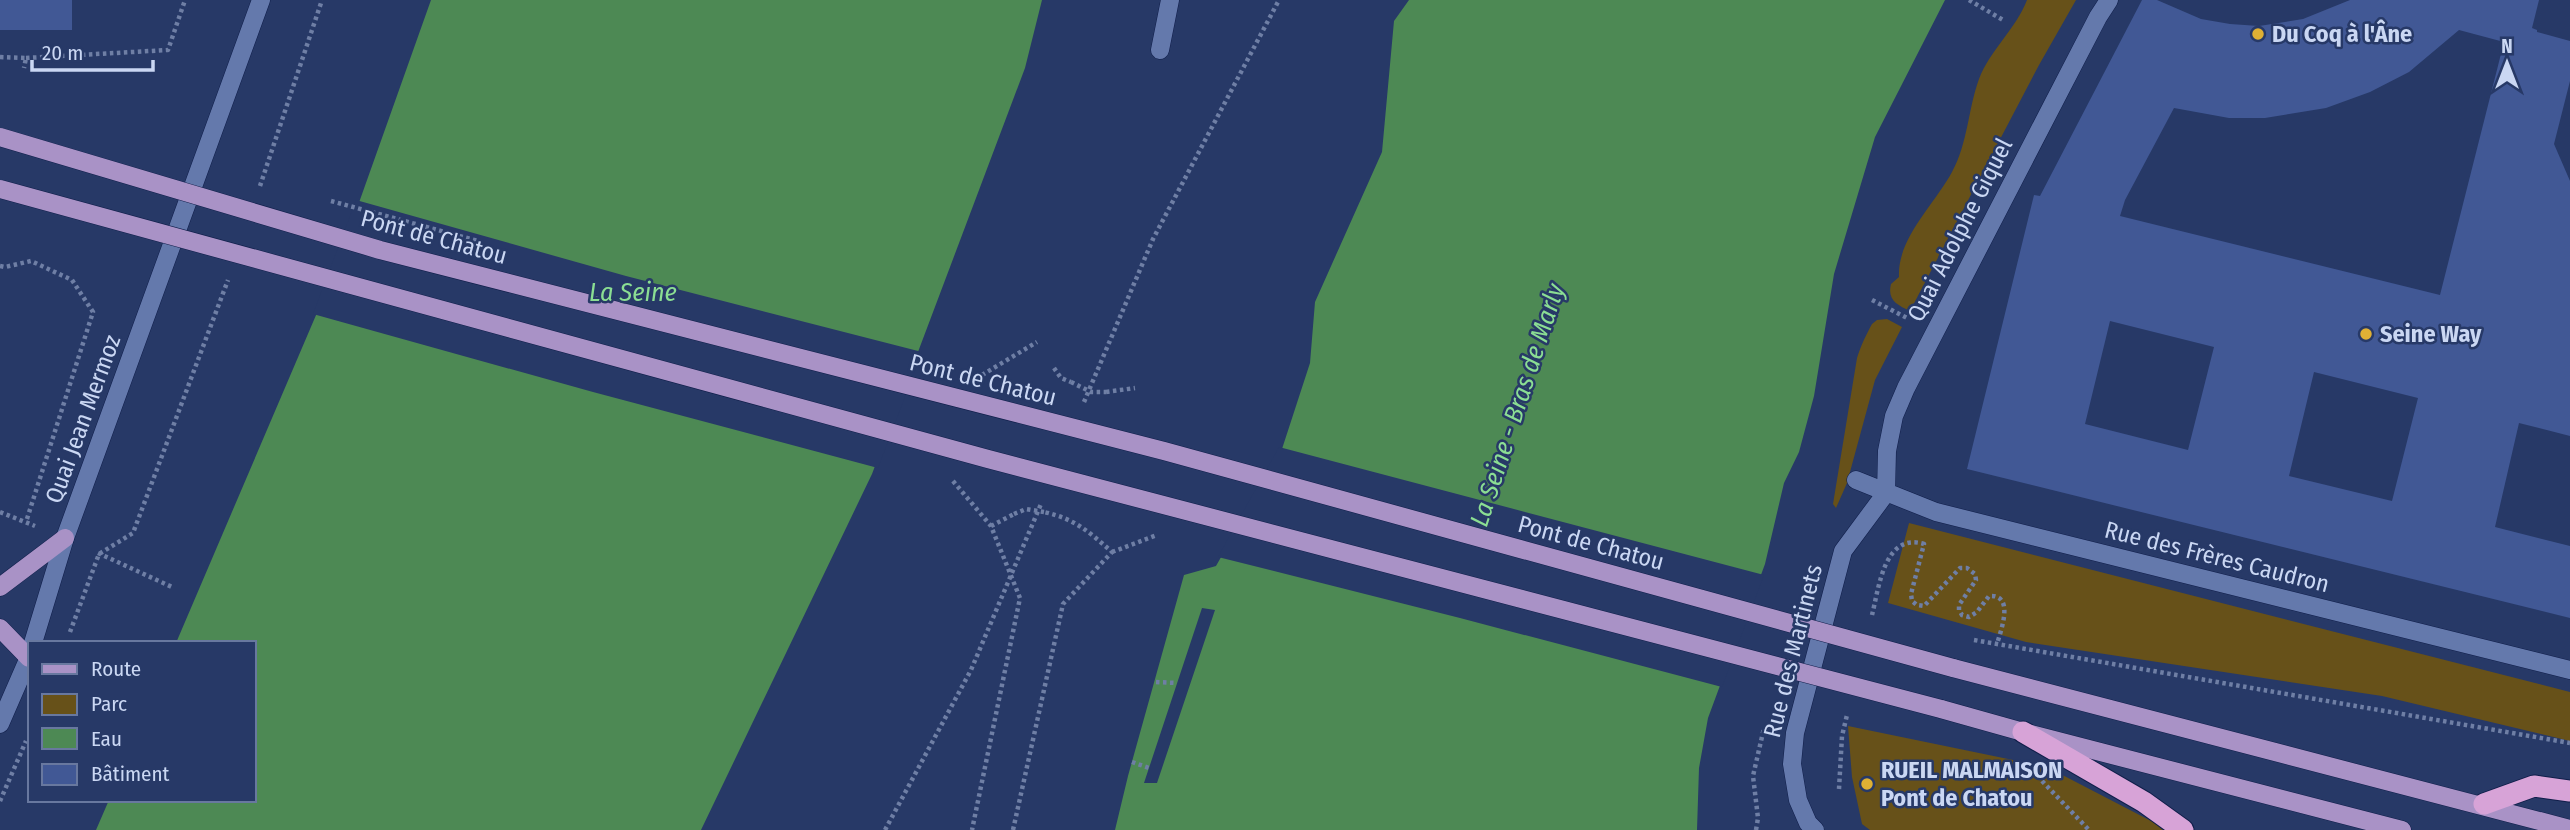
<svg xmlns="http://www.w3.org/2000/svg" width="2570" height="830" font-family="'Fira Sans Condensed',sans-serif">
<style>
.green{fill:#675119}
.water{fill:#4d8954}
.pier{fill:#273967}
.building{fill:#415895;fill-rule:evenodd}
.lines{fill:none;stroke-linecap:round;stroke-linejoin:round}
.street-casing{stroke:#101e4a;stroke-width:19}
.secondary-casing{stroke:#101e4a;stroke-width:19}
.primary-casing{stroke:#101e4a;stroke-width:19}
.highway-casing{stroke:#101e4a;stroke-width:23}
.path{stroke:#6f7fa5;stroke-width:4.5;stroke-dasharray:3.5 3.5;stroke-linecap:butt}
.street{stroke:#6479ac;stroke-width:18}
.secondary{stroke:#6479ac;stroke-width:18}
.primary{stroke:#a992c6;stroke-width:18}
.highway{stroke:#d7a3d7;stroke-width:21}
.primary-bridge-casing{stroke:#101e4a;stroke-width:19;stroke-linecap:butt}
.path-bridge{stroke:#6f7fa5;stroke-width:4.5;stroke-dasharray:3.5 3.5;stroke-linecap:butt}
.primary-bridge{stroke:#a992c6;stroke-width:18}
.poi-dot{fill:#dfb034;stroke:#273967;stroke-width:2.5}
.labels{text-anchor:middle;stroke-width:5;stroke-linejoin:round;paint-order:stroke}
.poi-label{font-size:24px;font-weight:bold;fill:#cad7f3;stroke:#273967;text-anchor:start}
.street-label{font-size:24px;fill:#cad7f3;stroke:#273967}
.water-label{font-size:26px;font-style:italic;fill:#8bde93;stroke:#273967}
</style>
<rect width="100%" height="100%" fill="#273967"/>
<path class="green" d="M2027,0H2076L2039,65L1910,311C1897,305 1887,300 1891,284L1899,277C1897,238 1935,204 1952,172C1968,143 1968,109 1979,79C1990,50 2016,29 2027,0Z
M1887,319L1902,327L1875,380L1847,483L1836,508L1833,504L1857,358C1861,345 1866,335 1872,324L1877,320Z
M1909,523L2570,692V741L2382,696L2026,642L1888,603Z
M1848,726L2047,767L2153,822L2163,830H1870L1862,824L1852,777Z"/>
<path class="water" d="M431,0H1042L1025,68L872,474L701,830H96L109,800H254V643H176L334,273Z
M1409,0H1945L1875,137L1834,274L1814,396L1799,452L1784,483L1765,564L1708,718L1699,768L1697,830H1115L1128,776L1184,575L1216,566L1281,452L1310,363L1315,302L1382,152L1394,21Z"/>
<path class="pier" d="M356,200L626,276L922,352L878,468L593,392L313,314Z
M1279,447L1764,575L1722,687L1460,618L1218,557Z
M1202,608L1215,610L1157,783H1144Z"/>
<path class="building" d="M0,0H72V30H0Z
M2142,0H2157L2201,19L2230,24L2259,26L2303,19L2350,0H2539L2532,28L2537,30V32L2570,41V81L2554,144L2570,181V436L2519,423L2495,527L2570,546V618L1967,469L2034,195L2040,196ZM2459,30L2504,42L2440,295L2120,216L2125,200L2174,108L2229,118H2265L2326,108L2370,92L2409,72ZM2110,321L2214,347L2188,450L2085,424ZM2314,372L2418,398L2392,501L2289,476Z"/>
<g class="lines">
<g class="street-casing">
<path id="street" d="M1160,50L1170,0
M1856,480L1936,512L2570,670
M1815,830L1808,823L1798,800L1792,764L1795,733L1843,551L1886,493L1887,451L1894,416L1906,388L2098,17L2109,0"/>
</g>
<g class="secondary-casing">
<path id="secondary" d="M33,643L65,538L261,0
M0,724L30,655"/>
</g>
<g class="primary-casing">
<path id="primary" d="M0,587L65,538
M0,628L29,658
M1953,668L2570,829
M1941,709L2023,732L2402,830"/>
</g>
<g class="highway-casing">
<path id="highway" d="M2023,732L2144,802L2183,830
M2484,804L2534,786L2570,791"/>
</g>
<path class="path" d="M1969,0L2003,20
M0,57L26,58L24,68
M26,58L168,50L185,0
M260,186L322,0
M0,266L5,267L31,261L72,280L93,312L26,522
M1872,300L1909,319
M1054,368L1061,378L1071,382
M1106,392L1135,388
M1084,402L1153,239L1279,0
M0,512L35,526
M991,526L1014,514
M98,553L172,587
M1872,615C1879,588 1884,532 1924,544L1911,594L1912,601L1917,605L1924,606L1960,568H1967L1975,574L1976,580L1959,605V610L1962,615L1969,617L1977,612L1989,596C2015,594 2001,630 1997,644
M70,632L99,554L133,533L228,280
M1974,640L2570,743
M1156,682L1177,683
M1132,762L1149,768
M2042,781L2089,830
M1839,789L1842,736L1847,715
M0,801L26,741
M885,830L971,670L1041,504
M1013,830L1063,604L1112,552C1088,531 1075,519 1044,512
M1756,830L1758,818L1753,776L1764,728"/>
<use href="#street" class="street"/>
<use href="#secondary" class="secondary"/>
<use href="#primary" class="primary"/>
<use href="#highway" class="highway"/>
<g class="primary-bridge-casing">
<path id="primary-bridge" d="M0,137L380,250L1164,451L1953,668
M0,189L988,459L1941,709"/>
</g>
<path class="path-bridge" d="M331,201L478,241
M982,375L1037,342
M1071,382L1091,392H1106
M953,481L991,526L1020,598L972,830
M1014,514L1026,509L1044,512
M1112,552L1157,535"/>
<use href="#primary-bridge" class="primary-bridge"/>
</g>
<g class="poi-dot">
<circle cx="2258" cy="34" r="7"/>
<circle cx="2366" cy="334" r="7"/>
<circle cx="1867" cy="784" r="7"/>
</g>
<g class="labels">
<g class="poi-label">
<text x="2272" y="42">Du Coq à l'Âne</text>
<text x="2380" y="342">Seine Way</text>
<text x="1881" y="778">RUEIL MALMAISON<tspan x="1881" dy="28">Pont de Chatou</tspan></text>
</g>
<g class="street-label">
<text transform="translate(1960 230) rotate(-63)" y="8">Quai Adolphe Giquel</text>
<text transform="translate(434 237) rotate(15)" y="8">Pont de Chatou</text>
<text transform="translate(983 380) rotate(14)" y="8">Pont de Chatou</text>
<text transform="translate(83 419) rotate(-70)" y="8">Quai Jean Mermoz</text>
<text transform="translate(1591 543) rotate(15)" y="8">Pont de Chatou</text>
<text transform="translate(2217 557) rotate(14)" y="8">Rue des Frères Caudron</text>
<text transform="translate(1793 651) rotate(-76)" y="8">Rue des Martinets</text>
</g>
<g class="water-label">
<text x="633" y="301">La Seine</text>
<text transform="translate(1517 405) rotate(-72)" y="9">La Seine - Bras de Marly</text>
</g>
</g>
<rect x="28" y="641" width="228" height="161" fill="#273967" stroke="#68789f" stroke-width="2"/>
<rect x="42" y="664" width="35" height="10" fill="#a992c6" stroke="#68789f" stroke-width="2"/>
<text x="91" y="676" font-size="21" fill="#cad7f3">Route</text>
<rect x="42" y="694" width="35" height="21" fill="#675119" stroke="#68789f" stroke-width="2"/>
<text x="91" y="711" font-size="21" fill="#cad7f3">Parc</text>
<rect x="42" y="728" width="35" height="21" fill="#4d8954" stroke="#68789f" stroke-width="2"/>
<text x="91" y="746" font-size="21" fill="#cad7f3">Eau</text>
<rect x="42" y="764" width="35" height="21" fill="#415895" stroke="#68789f" stroke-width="2"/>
<text x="91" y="781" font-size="21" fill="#cad7f3">Bâtiment</text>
<g transform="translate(2507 63)" stroke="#273967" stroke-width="5" paint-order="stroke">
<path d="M0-5L12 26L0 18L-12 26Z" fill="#cad7f3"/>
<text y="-10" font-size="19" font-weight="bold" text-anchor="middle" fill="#cad7f3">N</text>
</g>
<path d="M32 60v10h121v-10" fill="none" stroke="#cad7f3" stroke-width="3.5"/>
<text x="42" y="60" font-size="21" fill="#cad7f3" stroke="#273967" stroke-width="5" paint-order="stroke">20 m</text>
</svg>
